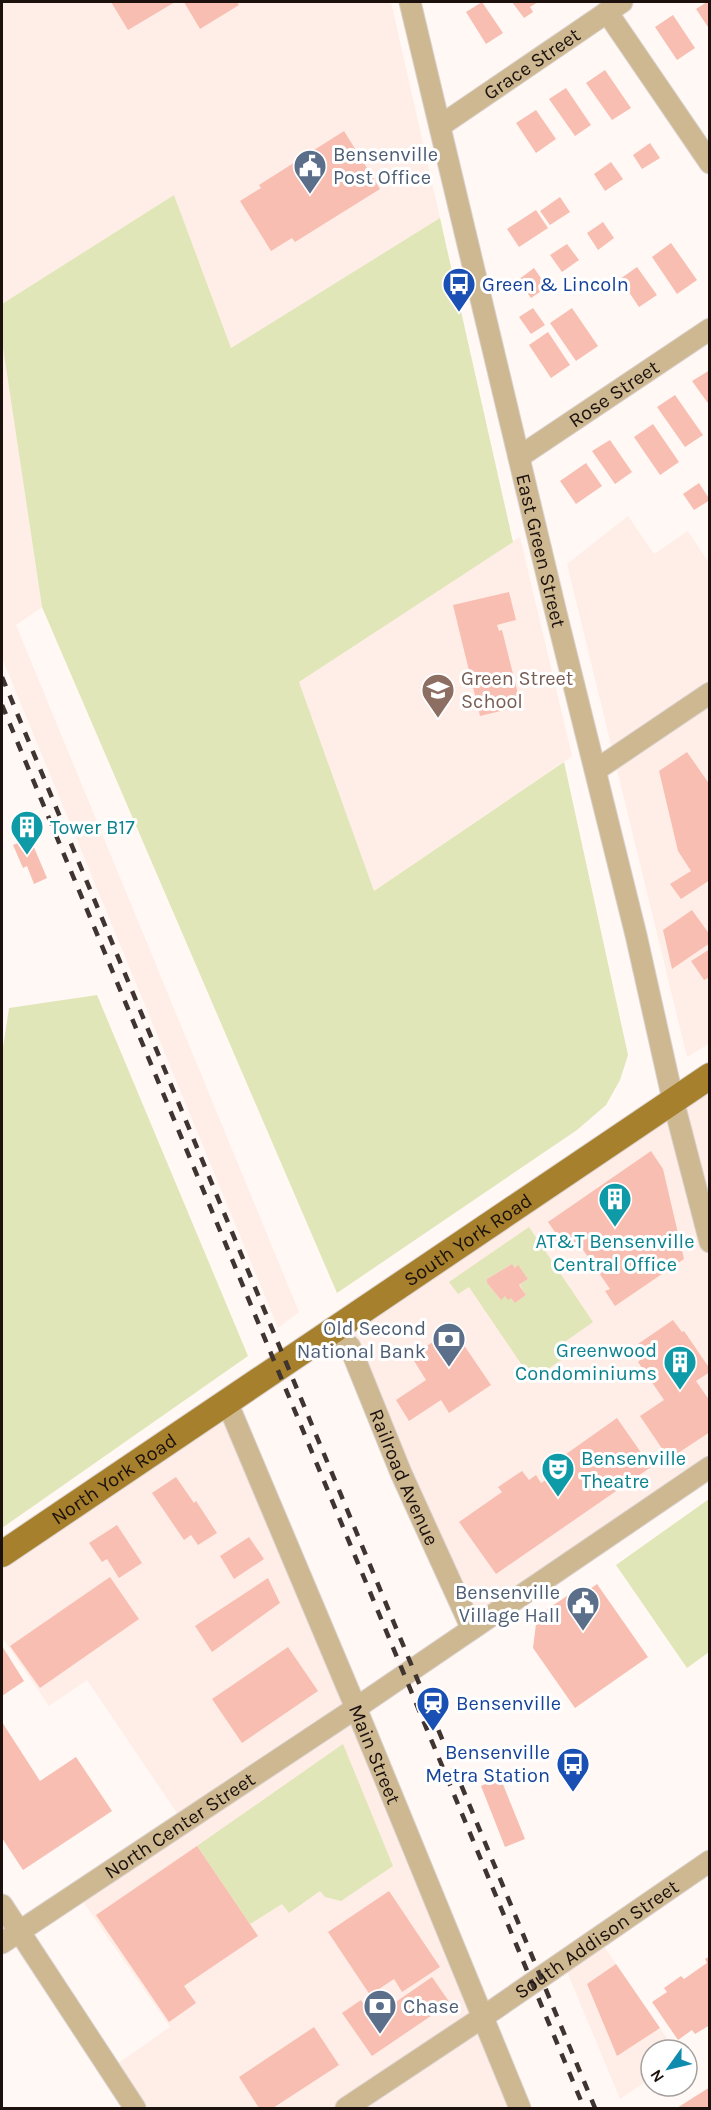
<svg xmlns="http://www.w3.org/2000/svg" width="711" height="2110" font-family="Karla,sans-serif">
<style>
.built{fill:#ffeee7}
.green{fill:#e0e6b7;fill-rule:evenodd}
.building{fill:#f8beb1}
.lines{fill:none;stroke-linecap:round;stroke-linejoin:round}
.minor-casing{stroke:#dbd3d0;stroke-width:23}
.major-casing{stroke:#dbd3d0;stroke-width:28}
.minor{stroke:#cdb891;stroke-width:21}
.major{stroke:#a6802c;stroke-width:26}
.rail{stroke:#3f3430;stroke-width:4.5;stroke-dasharray:10 10;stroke-linecap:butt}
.labels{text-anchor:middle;stroke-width:6;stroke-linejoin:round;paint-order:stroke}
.street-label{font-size:20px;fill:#1c110d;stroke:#fff}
.service-label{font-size:20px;fill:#4e5e75;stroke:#fff;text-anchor:start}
.transit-label{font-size:20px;fill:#164399;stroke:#fff;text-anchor:start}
.education-label{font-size:20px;fill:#785e54;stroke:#fff;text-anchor:start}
.culture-label{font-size:20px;fill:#0d838f;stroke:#fff;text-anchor:start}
</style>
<rect width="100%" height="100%" fill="#fff8f5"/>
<path class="built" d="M2,2H391L440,218L231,348L174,195L2,304Z
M2,341L42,607L16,625L299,1312L278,1328L2,658Z
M628,516L654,554L688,531L709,563L710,1043L687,1057L567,564Z
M520,537L572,756L374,891L299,682Z
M709,1081V1230L677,1102Z
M671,1108L709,1261V1461L468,1627L348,1327Z
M225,1407L517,2108H143L114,2066L170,2027L79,1896L185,1825L87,1680L49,1706L2,1637V1560Z
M601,1942L675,2050H651V2078L620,2099L565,1967Z"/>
<path class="green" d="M174,195L231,348L440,218L513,542L299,682L374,891L564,762L628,1055L620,1080L606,1105L577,1130L337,1293L42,607L2,341V304Z
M97,995L248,1356L2,1528V1054L9,1008Z
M529,1227L593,1322L566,1341L573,1352L532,1380L469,1287L458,1294L449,1282ZM512,1264L515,1268L518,1266L528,1279L520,1285L526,1295L515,1303L511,1298L505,1296L500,1299L487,1283V1279Z
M709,1499V1652L687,1668L616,1565Z
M343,1744L393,1866L341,1901L325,1897L320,1891L289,1913L282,1904L250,1924L197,1846Z"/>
<path class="building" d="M111,2H175L128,30Z
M184,2H237L239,5L200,29Z
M482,2L503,33L486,44L466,12Z
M512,2H538L530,7L533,12L524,18Z
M707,2H710L708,27L696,9Z
M673,15L695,48L677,60L655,27Z
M605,70L631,108L612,120L586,83Z
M566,88L591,125L575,136L549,99Z
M536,110L556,139L536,153L516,123Z
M344,131L380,189L295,242L292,238L271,251L240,201L261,188L259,185Z
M650,143L660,158L642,169L633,155Z
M611,162L623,179L605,191L594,174Z
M560,197L570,212L550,225L540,211Z
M536,210L548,228L519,247L507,229Z
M603,222L614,238L598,250L587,233Z
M671,243L697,280L677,294L652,257Z
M567,244L579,260L562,272L550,255Z
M637,267L657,295L639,307L620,279Z
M534,268L547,287L531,298L518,280Z
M533,308L545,325L531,334L519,317Z
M572,308L598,346L576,361L550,323Z
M548,332L570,365L551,378L529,345Z
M710,370V406L692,381Z
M675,395L703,435L685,447L657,407Z
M653,424L679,462L660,475L634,437Z
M610,440L632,472L615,484L592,451Z
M586,463L602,486L576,504L560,481Z
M699,483L710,500L694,510L683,494Z
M509,592L516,620L497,625L499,631L502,630L521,706L480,716L453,605Z
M687,752L710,785V880L681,899L670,884L691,871L678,851L659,771Z
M30,838L47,878L34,884L27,866L23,868L13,845Z
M692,910L710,935V943L672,969L663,930Z
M710,949V977L704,980L691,961Z
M651,1151L663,1169L684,1259L615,1306L605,1291L610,1289L577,1241L563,1251L553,1237L557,1235L548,1222Z
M512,1264L515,1268L518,1265L528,1279L519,1285L526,1295L515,1303L511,1298L508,1300L505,1296L501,1300L487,1283V1279Z
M673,1320L682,1332L684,1331L710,1369V1372L696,1381L710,1401V1432L669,1459L640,1416L664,1400L638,1362L640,1360L632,1348Z
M453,1329L491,1385L449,1413L441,1400L409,1421L396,1400L426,1380L411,1356Z
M617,1418L651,1467L496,1574L459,1522L502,1492L498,1487L522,1471L529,1480L536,1475L541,1483L558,1472L552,1464Z
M176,1477L194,1503L196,1501L217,1533L198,1545L191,1535L184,1540L152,1493Z
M117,1525L142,1563L119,1578L107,1559L102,1562L89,1543Z
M249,1537L264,1559L234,1579L220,1556Z
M110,1577L139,1619L40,1688L10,1646Z
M268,1578L280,1603L212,1652L195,1626Z
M597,1584L648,1657L575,1708L533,1648L537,1616L573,1592L577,1598Z
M2,1646L24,1681L2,1696Z
M288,1647L318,1691L242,1743L212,1699Z
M2,1722L40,1781L76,1757L112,1811L23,1870L2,1838Z
M500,1777L525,1839L505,1847L481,1786Z
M197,1846L258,1936L184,1986L196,2003L169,2022L96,1915Z
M389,1891L440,1967L402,1992L394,1979L370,1995L328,1932Z
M710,1956V2025L695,2034L692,2030L678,2040L652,2002L667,1992L664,1988L681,1976L684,1979L707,1963L705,1959Z
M616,1964L660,2028L617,2056L587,1984Z
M432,1977L450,2003L372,2056L342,2013L361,2000L370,2014L381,2007L384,2010Z
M314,2027L339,2065L273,2108H259L239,2077Z
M710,2087V2108H677Z"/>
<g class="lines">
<g class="minor-casing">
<g id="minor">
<path id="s1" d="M410,2L557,617L636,935L673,1100L710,1242"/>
<path d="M607,12L710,163"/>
<path id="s2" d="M440,126L622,2"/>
<path id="s3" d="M519,457L710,329"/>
<path d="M596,770L710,693"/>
<path id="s4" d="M333,1330L350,1347L401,1473L472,1629"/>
<path id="s5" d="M227,1402L356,1708L520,2108"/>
<path d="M2,1905L135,2108"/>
<path id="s6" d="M2,1943L356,1708L710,1467"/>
<path id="s7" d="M346,2108L483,2017L710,1861"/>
</g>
</g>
<g class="major-casing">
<g id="major">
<path id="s8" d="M2,1554L710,1076"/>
</g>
</g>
<use href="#minor" class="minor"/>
<use href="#major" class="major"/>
<path class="rail" d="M2,677L595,2108
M2,705L584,2108"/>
</g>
<defs>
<g id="civic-pin" transform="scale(1.725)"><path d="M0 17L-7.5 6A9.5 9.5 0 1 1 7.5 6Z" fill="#5c6f8a" stroke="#fff"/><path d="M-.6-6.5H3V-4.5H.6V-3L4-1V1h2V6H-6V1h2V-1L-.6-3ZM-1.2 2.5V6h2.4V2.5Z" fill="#fff"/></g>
<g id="bus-pin" transform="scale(1.725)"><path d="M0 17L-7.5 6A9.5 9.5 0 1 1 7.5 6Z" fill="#1a4fb4" stroke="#fff"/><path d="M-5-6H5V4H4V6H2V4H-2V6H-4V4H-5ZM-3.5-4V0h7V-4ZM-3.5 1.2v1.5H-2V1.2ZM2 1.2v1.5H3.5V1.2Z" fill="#fff"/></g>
<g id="school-pin" transform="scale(1.725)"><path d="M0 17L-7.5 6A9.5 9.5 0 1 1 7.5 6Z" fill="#8d6e63" stroke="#fff"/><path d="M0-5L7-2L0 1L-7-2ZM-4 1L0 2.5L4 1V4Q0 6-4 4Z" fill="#fff"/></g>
<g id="building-pin" transform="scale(1.725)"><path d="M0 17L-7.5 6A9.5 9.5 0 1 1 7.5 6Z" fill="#0f9aa8" stroke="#fff"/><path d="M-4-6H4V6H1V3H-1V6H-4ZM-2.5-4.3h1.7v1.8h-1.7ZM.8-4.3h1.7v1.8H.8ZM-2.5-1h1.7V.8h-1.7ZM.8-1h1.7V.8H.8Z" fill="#fff"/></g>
<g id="bank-pin" transform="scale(1.725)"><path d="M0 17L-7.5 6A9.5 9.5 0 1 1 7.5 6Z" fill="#5c6f8a" stroke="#fff"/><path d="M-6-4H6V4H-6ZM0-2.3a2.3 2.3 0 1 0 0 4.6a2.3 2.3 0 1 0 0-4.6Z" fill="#fff"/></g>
<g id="theatre-pin" transform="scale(1.725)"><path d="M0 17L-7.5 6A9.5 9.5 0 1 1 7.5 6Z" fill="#0f9aa8" stroke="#fff"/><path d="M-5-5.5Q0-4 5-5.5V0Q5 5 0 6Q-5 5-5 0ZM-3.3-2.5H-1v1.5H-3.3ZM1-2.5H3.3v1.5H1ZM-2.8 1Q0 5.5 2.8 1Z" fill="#fff"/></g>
<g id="station-pin" transform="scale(1.725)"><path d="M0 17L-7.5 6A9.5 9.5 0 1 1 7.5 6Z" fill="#1a4fb4" stroke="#fff"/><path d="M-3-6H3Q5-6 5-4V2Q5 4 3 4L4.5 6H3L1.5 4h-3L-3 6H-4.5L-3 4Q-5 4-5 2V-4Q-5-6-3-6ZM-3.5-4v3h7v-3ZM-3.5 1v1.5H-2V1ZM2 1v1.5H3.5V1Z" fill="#fff"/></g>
</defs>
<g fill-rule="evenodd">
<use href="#civic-pin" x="310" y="166"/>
<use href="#bus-pin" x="459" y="284"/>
<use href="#school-pin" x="438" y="690"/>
<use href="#building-pin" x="27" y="827"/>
<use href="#building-pin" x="615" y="1199"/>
<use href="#bank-pin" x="449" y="1339"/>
<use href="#building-pin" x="680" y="1362"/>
<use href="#theatre-pin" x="558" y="1469"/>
<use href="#civic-pin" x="583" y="1603"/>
<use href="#station-pin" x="433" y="1703"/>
<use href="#bus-pin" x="573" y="1764"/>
<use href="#bank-pin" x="380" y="2006"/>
</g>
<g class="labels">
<g class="street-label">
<text dy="7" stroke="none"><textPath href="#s2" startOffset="111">Grace Street</textPath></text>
<text dy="7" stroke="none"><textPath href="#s3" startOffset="114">Rose Street</textPath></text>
<text dy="7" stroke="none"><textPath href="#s1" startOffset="564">East Green Street</textPath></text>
<text dy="7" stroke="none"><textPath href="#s8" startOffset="562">South York Road</textPath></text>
<text dy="7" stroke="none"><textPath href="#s4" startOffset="165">Railroad Avenue</textPath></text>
<text dy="7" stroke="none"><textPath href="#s8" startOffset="135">North York Road</textPath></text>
<text dy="7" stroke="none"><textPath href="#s5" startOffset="382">Main Street</textPath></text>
<text dy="7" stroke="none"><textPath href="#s6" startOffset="213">North Center Street</textPath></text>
<text dy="7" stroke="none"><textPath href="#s7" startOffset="302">South Addison Street</textPath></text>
</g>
<g class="service-label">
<text x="333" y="161">Bensenville<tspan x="333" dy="23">Post Office</tspan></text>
<text x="426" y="1335" text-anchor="end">Old Second<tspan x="426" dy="23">National Bank</tspan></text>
<text x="560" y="1599" text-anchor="end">Bensenville<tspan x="560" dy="23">Village Hall</tspan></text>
<text x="403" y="2013">Chase</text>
</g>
<g class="transit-label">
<text x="482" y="291">Green &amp; Lincoln</text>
<text x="456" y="1710">Bensenville</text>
<text x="550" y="1759" text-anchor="end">Bensenville<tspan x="550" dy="23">Metra Station</tspan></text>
</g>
<g class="education-label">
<text x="461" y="685">Green Street<tspan x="461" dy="23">School</tspan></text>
</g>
<g class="culture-label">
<text x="50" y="834">Tower B17</text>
<text x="615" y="1248" text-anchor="middle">AT&amp;T Bensenville<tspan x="615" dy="23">Central Office</tspan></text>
<text x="657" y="1357" text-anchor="end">Greenwood<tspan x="657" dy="23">Condominiums</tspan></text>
<text x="581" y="1465">Bensenville<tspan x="581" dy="23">Theatre</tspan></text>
</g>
</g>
<rect width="711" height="2110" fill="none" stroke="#1c110d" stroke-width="6"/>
<g transform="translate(669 2068) rotate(236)"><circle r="28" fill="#ffffff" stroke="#a4a09e" stroke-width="1.5"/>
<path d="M0-4.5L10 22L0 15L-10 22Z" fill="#0f8cad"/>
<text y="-9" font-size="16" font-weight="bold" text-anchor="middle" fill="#1c110d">N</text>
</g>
</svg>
